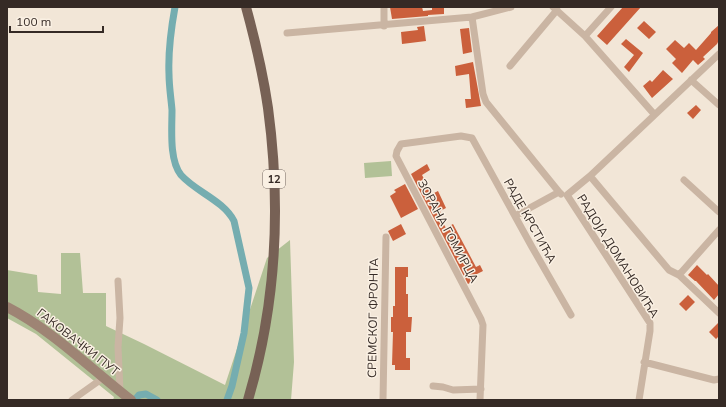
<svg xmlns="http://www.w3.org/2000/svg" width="726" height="407" font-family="Mulish,sans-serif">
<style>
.green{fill:#b2c197}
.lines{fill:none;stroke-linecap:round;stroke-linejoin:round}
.canal{stroke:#75adb0;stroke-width:7}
.building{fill:#cb603c}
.street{stroke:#cab5a3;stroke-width:7}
.secondary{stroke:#9e8474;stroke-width:10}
.primary{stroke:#776155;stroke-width:10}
.labels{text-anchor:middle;stroke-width:3;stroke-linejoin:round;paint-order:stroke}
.shield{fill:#faf0e3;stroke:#70655e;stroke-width:1}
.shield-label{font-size:11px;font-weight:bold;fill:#352a25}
.street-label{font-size:12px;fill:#352a25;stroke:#faf0e3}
</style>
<rect width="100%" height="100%" fill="#f2e6d7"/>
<path class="green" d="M391,161L392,176L365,178L364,163Z
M290,240L294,362L291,400H113L114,397L36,334L7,318V270L37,275L38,292L61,294V253H80L83,293H106V326L144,344L225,385L267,258Z"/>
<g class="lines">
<path class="canal" d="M175,7C171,29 168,51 169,74C169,86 171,98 172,110C172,129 169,160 181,175C196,192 223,200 234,221L249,288L244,333L232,386L227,400
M135,400L139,395L146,394L157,400"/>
</g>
<path class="building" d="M390,7H422L423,11L432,10V7H444V14L428,15V16L392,19Z
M623,7H641L607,45L597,36Z
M644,21L656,32L649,39L637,28Z
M719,25V40L717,44L703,57L705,59L698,65L693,60L682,73L672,63L676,59L666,49L675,40L684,48L689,43L696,50L711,33V32Z
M424,26L426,41L402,44L401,32L418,30L417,27Z
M469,28L472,52L463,54L460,29Z
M626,39L643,53L629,72L624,67L634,55L621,44Z
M473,62L481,106L466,108L465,99H471L469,74L456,76L455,66Z
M663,70L673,79L652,98L643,86L650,80L652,82Z
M696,105L701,110L693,119L687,113Z
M427,164L430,170L422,175L432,194L438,191L446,208L440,211L442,215L439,216L446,228L453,224L476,267L480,265L483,271L473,276L475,280L468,284L411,174Z
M405,184L418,209L401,218L390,196L396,192L394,190Z
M401,224L406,234L393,241L388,231Z
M697,265L707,275L708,274L719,286V294L714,300L696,281H695L688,275Z
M395,267H408V277H406V294H408V317H412L411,332H406V358H410V370H395V365H392L393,332H391V317H393V306H395Z
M688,295L695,302L686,311L679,304Z
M719,322V336L716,339L709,332Z"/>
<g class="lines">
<path class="street" d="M553,7L585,36L654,114
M472,17L483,94L486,102L559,192
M384,26V7
M287,33L472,17L511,7
M585,36L611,7
M510,66L557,10
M691,80L719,105
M590,176L669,270L679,275L719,313
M684,180L719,212
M515,216L559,192L561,194
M679,275L719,230
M118,281L120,318L118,347L120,391
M644,362L714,380L719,379
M433,386L443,387L453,390L481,389
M72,400L103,378
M383,400L386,237
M480,400L483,325L481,319L396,156L397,151L401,144L461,136L472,138L532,247L571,315
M639,400L650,331V323L567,195L590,176L719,54"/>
<path class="secondary" d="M7,307C52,330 91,369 131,400"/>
<path class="primary" d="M246,7C255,40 263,74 268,108C281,205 276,306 248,400"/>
</g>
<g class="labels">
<rect class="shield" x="263" y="170" width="22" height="18" rx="3"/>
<g class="shield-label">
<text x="274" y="183">12</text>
</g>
<g class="street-label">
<text transform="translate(530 221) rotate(61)" y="4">РАДЕ КРСТИЋА</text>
<text transform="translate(448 231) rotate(62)" y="4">ЗОРАНА ГОМИРЦА</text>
<text transform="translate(618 256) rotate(58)" y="4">РАДОЈА ДОМАНОВИЋА</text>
<text transform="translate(373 318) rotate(-89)" y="4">СРЕМСКОГ ФРОНТА</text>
<text transform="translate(78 342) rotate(38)" y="4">ГАКОВАЧКИ ПУТ</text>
</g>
</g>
<rect width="726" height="407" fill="none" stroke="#352a25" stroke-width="16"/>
<path d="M10 26v6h93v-6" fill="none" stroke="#352a25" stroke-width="2"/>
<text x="16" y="26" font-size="12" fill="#352a25" stroke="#faf0e3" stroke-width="3" paint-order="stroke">100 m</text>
</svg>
